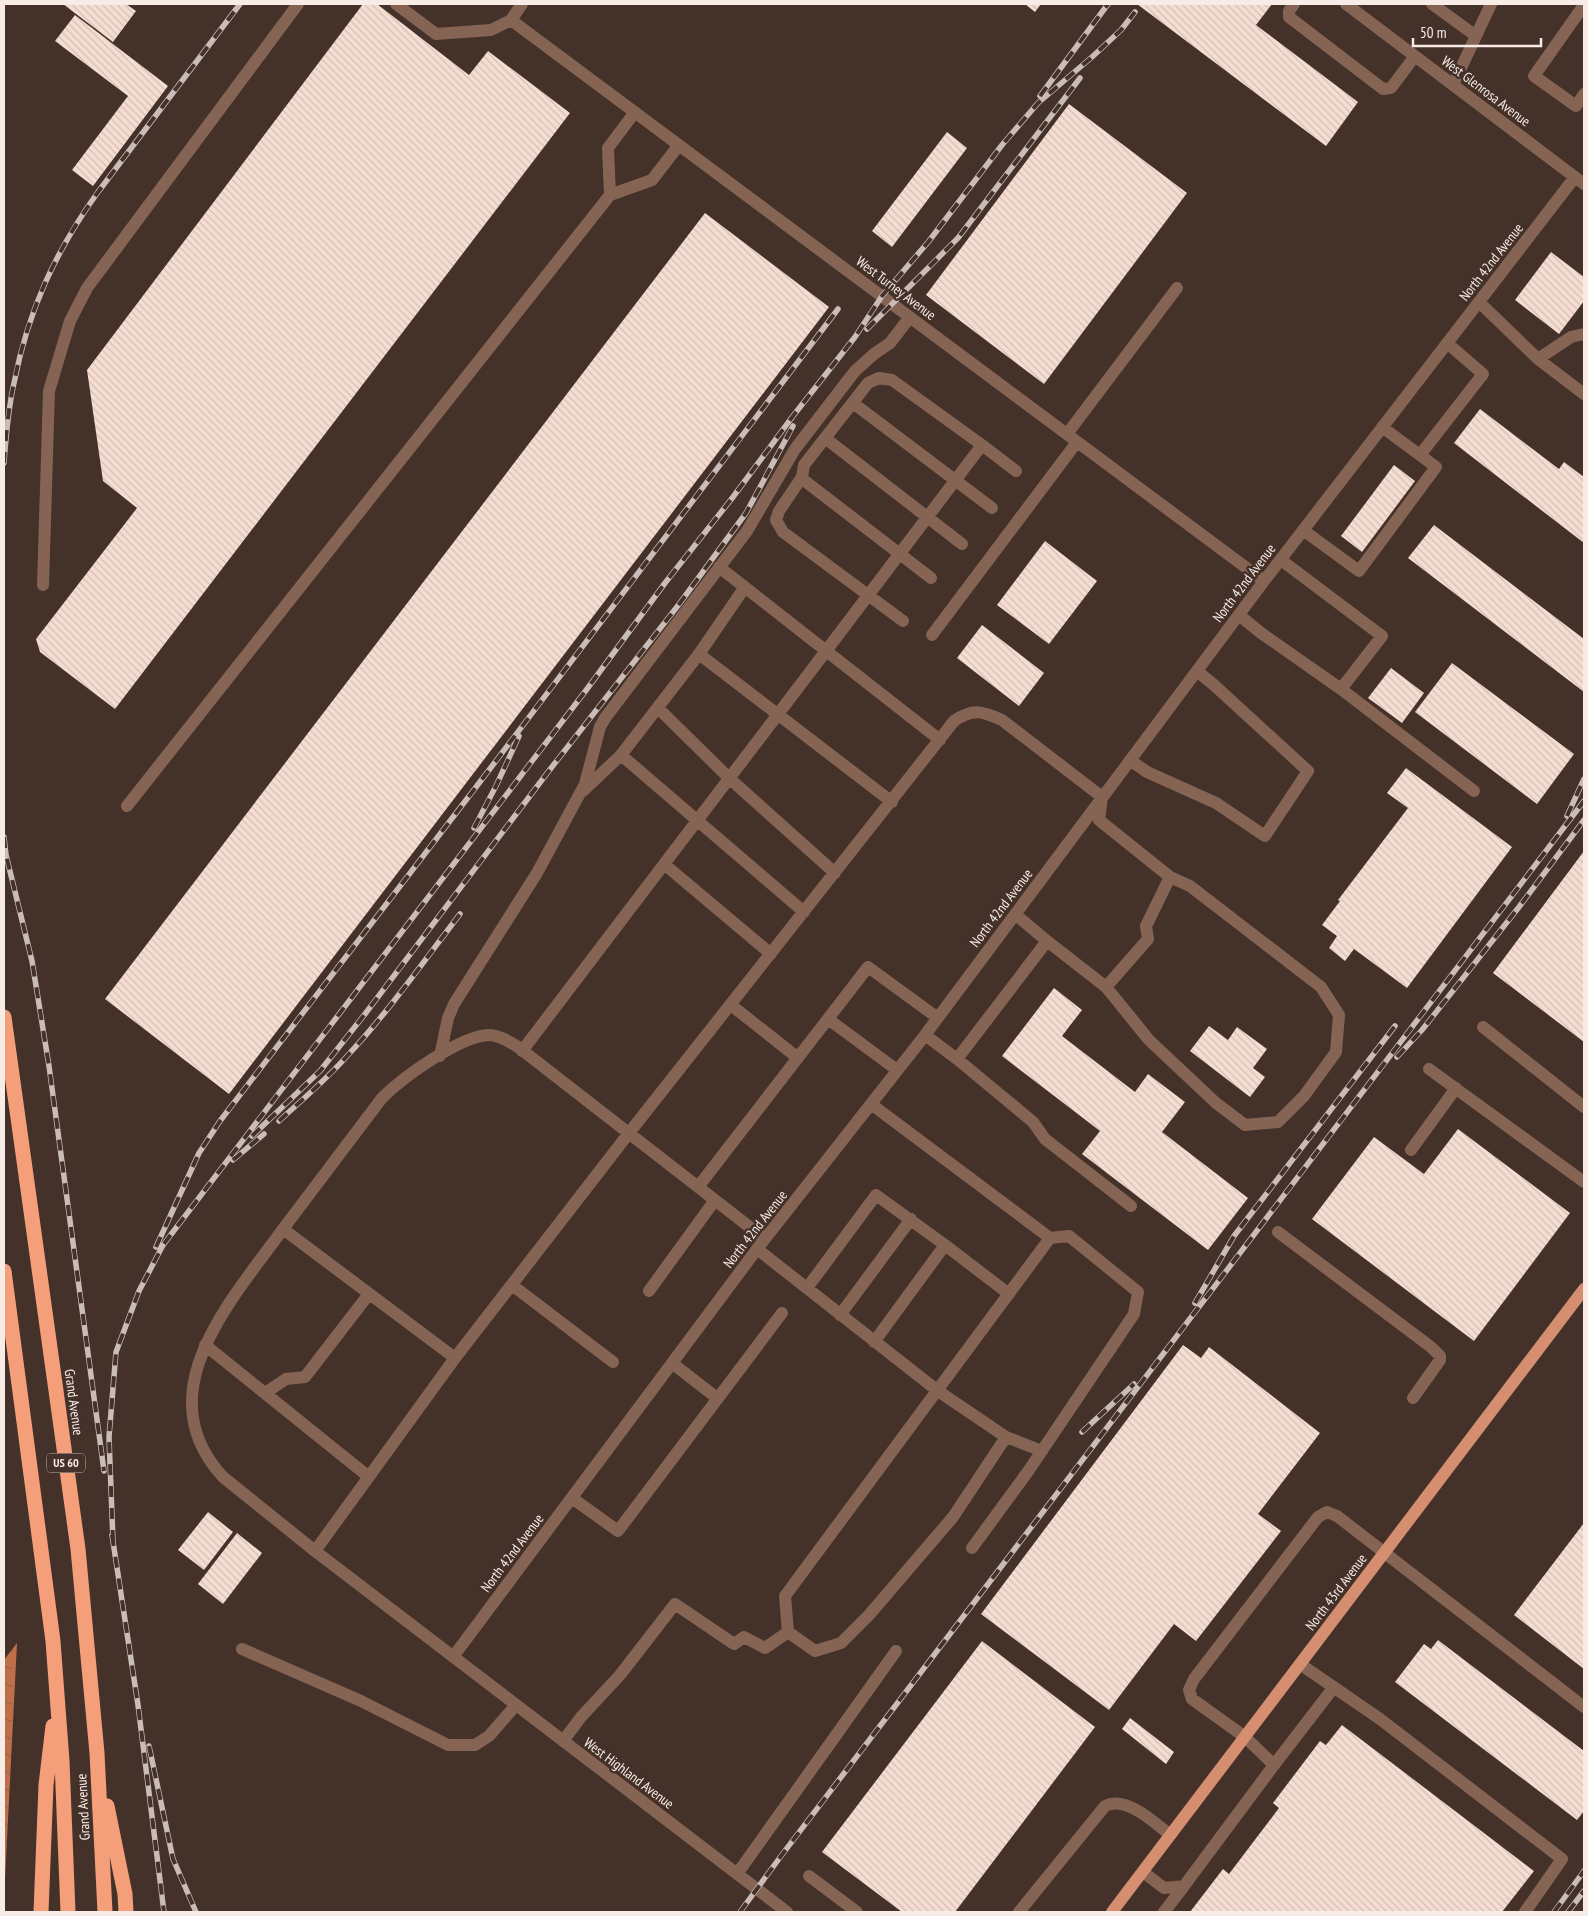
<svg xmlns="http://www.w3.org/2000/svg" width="1588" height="1916" font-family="'PT Sans Narrow',sans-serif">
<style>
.water{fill:url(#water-ripples)}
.building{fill:url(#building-back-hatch)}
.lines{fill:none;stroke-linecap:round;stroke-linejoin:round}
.minor{stroke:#866454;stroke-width:12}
.major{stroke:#d58f70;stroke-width:12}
.highway{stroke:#f49f7a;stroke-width:15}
.rail-casing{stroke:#cabcb6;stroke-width:5.5}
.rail{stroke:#443129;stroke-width:4;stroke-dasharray:11;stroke-linecap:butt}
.labels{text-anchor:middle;stroke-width:5;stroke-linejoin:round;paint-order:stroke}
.shield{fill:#443129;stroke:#c2b4ae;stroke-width:1}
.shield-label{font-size:12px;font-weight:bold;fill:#f8ece7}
.street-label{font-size:14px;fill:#f8ece7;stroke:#443129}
</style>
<defs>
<pattern id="water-ripples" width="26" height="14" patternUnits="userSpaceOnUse" patternTransform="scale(1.25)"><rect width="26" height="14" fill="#be6f4a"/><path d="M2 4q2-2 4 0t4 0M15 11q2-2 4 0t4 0" fill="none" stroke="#956148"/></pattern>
<pattern id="building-back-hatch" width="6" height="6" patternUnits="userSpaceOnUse" patternTransform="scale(1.25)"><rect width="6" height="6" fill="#f5ddd2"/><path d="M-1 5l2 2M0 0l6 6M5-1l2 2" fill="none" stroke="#d3bfb6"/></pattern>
</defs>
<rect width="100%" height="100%" fill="#443129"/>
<path class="water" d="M17,1643L5,1879L4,1899V1660Z"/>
<path class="building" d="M63,4H126L136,11L113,42Z
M363,4H377L469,75L488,51L570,113L115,709L40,652L36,639L137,508L103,481L87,370Z
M1025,4H1041L1035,12Z
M1137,4H1272L1256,25L1358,102L1326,146Z
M75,15L168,86L93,186L72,170L128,96L55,41Z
M1069,104L1187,193L1044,384L926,295Z
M947,132L967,148L892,247L872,231Z
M705,213L829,307L229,1094L105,999Z
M1551,252L1584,277V301L1559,334L1515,300Z
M1480,409L1559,469L1564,462L1584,477V543L1454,443Z
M1394,465L1415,481L1362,552L1341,536Z
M1434,525L1584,639V692L1408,558Z
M1045,541L1097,581L1049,644L997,605Z
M982,625L1044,673L1019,706L957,658Z
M1452,663L1574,754L1537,804L1415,712Z
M1391,668L1424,693L1402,723L1368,698Z
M1406,768L1512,847L1407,988L1354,949L1345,961L1329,948L1337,936L1322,925L1340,901L1338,900L1408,808L1387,793Z
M1584,851V1042L1493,973Z
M1054,988L1082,1010L1062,1036L1135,1092L1148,1074L1185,1102L1162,1132L1248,1198L1208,1250L1082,1154L1100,1131L1002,1056Z
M1209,1026L1228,1040L1237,1027L1267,1049L1253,1068L1265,1077L1250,1097L1190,1051Z
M1458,1129L1570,1213L1474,1341L1312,1219L1374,1137L1424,1174Z
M1183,1345L1201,1358L1209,1347L1320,1433L1258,1514L1281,1531L1196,1641L1174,1624L1109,1710L981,1614Z
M208,1512L233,1532L204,1570L178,1550Z
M1584,1523V1669L1514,1615Z
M237,1533L262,1553L223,1604L198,1584Z
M1438,1640L1584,1751V1811L1577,1820L1395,1682L1424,1644L1431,1649Z
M982,1641L1095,1727L955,1912H902L822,1852Z
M1130,1718L1174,1752L1166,1764L1122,1729Z
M1342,1725L1534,1871L1502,1912H1190L1223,1869L1229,1874L1279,1808L1273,1803L1320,1741L1326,1745Z"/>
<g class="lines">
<path class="minor" d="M396,4L436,34L491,30L511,20L522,4
M1294,4L1289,11V17L1383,89L1391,88L1415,56
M1346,4L1584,184
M1432,4L1476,36
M1584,5L1534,76L1576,106L1584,94
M511,20L1264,581
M1453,85L1491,4
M610,195L608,148L635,112
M1479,302L1538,359L1584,394
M1538,359L1571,337L1584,334
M853,403L992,508
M1067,434L1177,288
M825,438L962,544
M982,445L1016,471
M1420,455L1483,374L1447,343
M801,478L931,578
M1303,530L1359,571L1436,467L1382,427
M719,567L940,740
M43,585L49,391L70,321L87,288L298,4
M1239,615L1261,633L1341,689L1382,636L1281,560
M932,635L1077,442
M699,654L745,587
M1341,689L1474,791
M658,708L729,778L835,873
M1130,760L1147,772L1216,803L1265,836L1308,771L1214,685L1197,671
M583,791L621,755
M127,806L610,195L652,180L679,145
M664,864L771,954
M804,912L621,755L699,654L892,802
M1106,987L1149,1040L1216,1103L1245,1125L1278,1122L1304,1096L1336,1052L1339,1015L1321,987L1190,886L1170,877
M731,1005L798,1058
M828,1019L897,1070
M1483,1027L1584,1107
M925,1035L957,1059L1047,941L1015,914
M522,1051L826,651C878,582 930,513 982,445L892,380L879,378L868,383L804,465L802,477L779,511L776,520L783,532L903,621
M440,1056L448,1018L454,1004L537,873L585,784L600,727L605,718L747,531L795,449L855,371L874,354L890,343L910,317
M957,1059L1033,1122L1045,1139L1131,1206
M1429,1069L1584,1182
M871,1104L1050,1238
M1411,1150L1456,1088
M698,1187L868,967L938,1018
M283,1229C232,1300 145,1392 223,1477L315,1551
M1278,1232L1431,1347L1440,1356V1360L1413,1398
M765,1239L518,1047C510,1042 499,1035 489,1035C460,1036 403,1077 382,1098L283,1229L455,1358L315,1551L787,1912
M757,1249L938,1391L1006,1437L953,1517L869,1615L841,1643L815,1651L788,1632
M512,1285L613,1362
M807,1288L876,1195L945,1245L1009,1294
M649,1291L715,1200
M840,1315L911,1219
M874,1342L945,1245
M205,1345L369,1477
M455,1358L629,1133L954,721C973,708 982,711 1002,720L1102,797L1099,820L1170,877L1146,926L1148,939L1106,987L1047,941
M672,1363L717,1398
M265,1393L286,1379L305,1377L369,1294
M1006,1437L1042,1451
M572,1498L618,1531L782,1313
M242,1649L361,1701L448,1745H475L489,1736L516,1705
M453,1657L757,1249L922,1039L1264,581L1575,177
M1300,1664L1380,1719L1562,1859L1525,1912
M563,1741L581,1717L620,1675L675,1604L734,1644L744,1637L765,1648L788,1632L785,1596L1050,1238L1069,1236L1138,1292L1134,1314L1029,1470L972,1548
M1274,1765L1334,1687
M1143,1872L1164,1888L1184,1886L1274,1765L1245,1737L1192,1699L1189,1690L1194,1679L1318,1517L1327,1512L1337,1516L1584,1707
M737,1874L896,1651
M809,1876L857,1912
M1019,1912L1105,1806C1126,1795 1155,1823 1170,1835
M1164,1912L1184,1886"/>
<path class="major" d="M1112,1912L1584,1289"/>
<path class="highway" d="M4,1017L78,1549L97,1753L105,1912
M4,1271L53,1641L62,1761L68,1912
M107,1806L125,1894L126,1912
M41,1912L46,1785L53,1726"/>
<g class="rail-casing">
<path id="rail" d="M1040,96L1108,4
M867,329L958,238L1080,78
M4,463C6,436 8,409 14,383C28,311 55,252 98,192L240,4
M1567,816L1584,779
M474,828L496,786L519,736
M4,837L6,855L32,961L49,1066L104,1471
M1397,1057L1422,1030L1519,907L1584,820
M279,1121C303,1099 327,1079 348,1055C389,1011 424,961 460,914
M252,1136L320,1071L365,1014L548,772L680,603L746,513L793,426
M233,1160L264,1134
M156,1247L199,1153L220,1121L486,774L838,309
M1195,1303L1234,1236L1395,1026
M1082,1432L1134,1384
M112,1535L138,1705L164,1912
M113,1541L109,1437L116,1352L139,1291L163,1245L587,689L665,583L733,497L793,416L855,337L882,296L929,241L1002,145L1038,103L1092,57L1121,30L1135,12
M149,1746L173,1859L196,1912
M740,1912L781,1856L1584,801
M1554,1912L1584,1871
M1568,1912L1584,1891"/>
</g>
<use href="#rail" class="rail"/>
</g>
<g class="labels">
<rect class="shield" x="47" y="1453.5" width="38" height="19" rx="4"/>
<g class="shield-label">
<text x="66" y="1467">US 60</text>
</g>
<g class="street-label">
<text transform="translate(1486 91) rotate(37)" y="5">West Glenrosa Avenue</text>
<text transform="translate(1491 262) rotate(-52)" y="5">North 42nd Avenue</text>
<text transform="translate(896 288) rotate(37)" y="5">West Turney Avenue</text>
<text transform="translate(1244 583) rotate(-53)" y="5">North 42nd Avenue</text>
<text transform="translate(1001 908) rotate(-53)" y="5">North 42nd Avenue</text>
<text transform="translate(755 1229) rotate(-52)" y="5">North 42nd Avenue</text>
<text transform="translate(74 1402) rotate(82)" y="5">Grand Avenue</text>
<text transform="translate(512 1553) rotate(-53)" y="5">North 42nd Avenue</text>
<text transform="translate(1336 1592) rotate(-53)" y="5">North 43rd Avenue</text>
<text transform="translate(629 1773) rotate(37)" y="5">West Highland Avenue</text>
<text transform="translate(83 1807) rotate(-93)" y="5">Grand Avenue</text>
</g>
</g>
<rect width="1588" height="1916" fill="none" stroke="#f8ece7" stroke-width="10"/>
<path d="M1413 38v8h128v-8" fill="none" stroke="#f8ece7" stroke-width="2.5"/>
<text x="1420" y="38" font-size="15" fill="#f8ece7" stroke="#443129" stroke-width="4" paint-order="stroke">50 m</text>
</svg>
